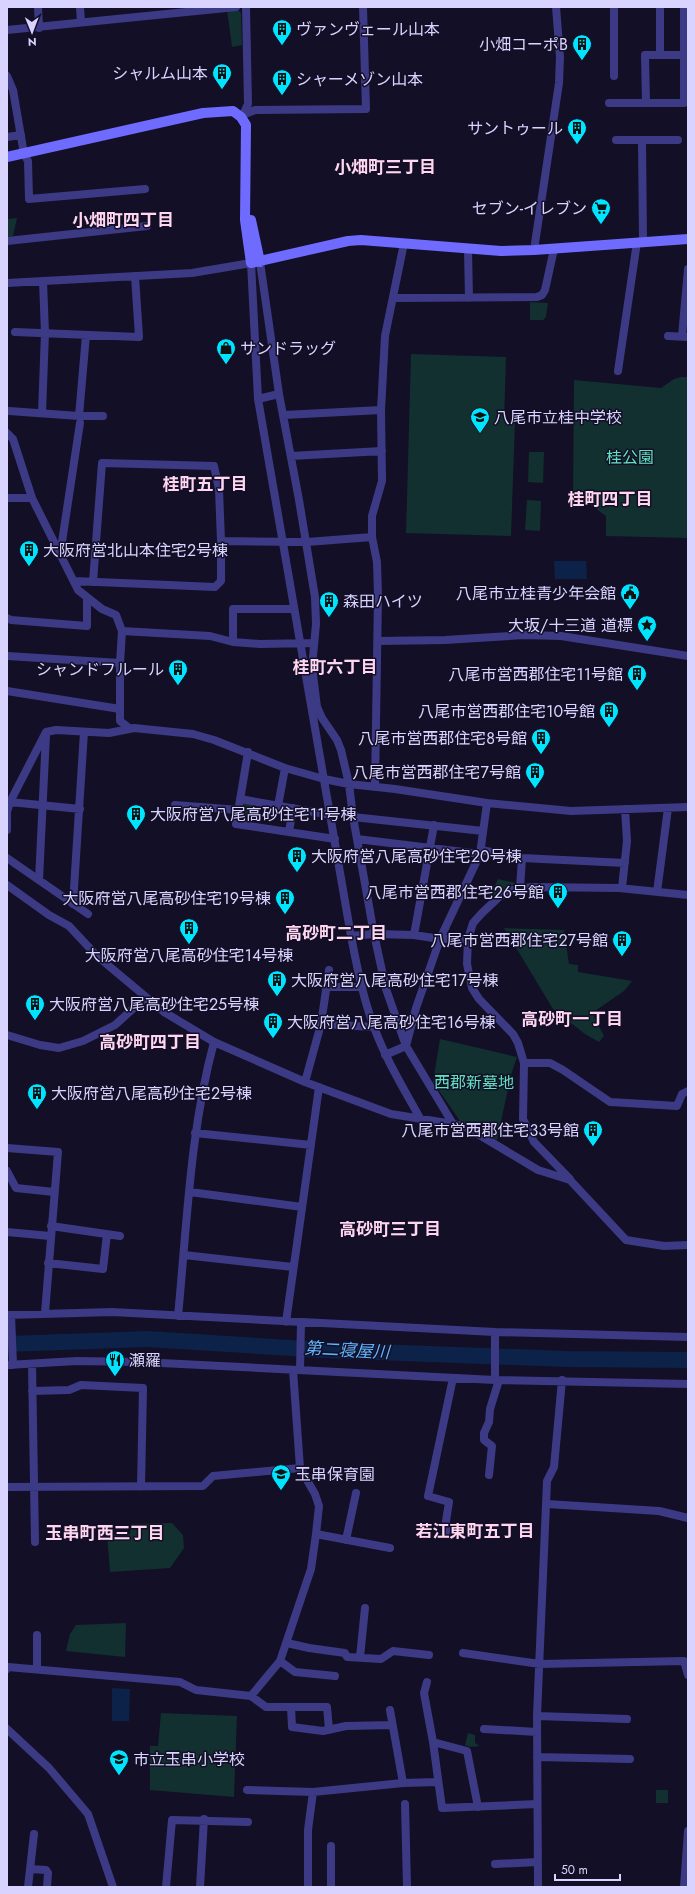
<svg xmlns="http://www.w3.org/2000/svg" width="695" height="1894" font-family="Jost,'Noto Sans JP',sans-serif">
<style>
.green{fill:#12302f}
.water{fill:#0c2248}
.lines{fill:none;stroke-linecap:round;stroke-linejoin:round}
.river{stroke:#0c2248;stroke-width:16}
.street{stroke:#3d3a85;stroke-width:8}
.secondary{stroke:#6f6bff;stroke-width:10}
.labels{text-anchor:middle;stroke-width:3;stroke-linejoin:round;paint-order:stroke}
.poi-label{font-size:16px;fill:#d9d4ff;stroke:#130f26;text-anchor:start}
.park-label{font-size:16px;fill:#5fe0c0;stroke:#130f26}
.neighbourhood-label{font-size:17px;font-weight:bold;fill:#ffd6f0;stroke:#130f26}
.water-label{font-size:17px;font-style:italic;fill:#62b6ff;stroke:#130f26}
</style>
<rect width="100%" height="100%" fill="#130f26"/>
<path class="green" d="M237,9L241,13L242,45L232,47L227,10Z
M17,218L13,236L7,237V219Z
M530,302L548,303L546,317L543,320H530Z
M411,354L506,357L504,422H515L511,536L406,533Z
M681,377H688V538L606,536V516L573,492L574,380L661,388L674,379Z
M529,452H544L543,483L528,482Z
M527,500L541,501L540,531L525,530Z
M245,803L254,805L251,822L240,818L242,806Z
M498,879L516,883L491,901L488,900Z
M504,928L564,930L569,964L578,965V972L632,981L624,991L592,1013L604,1036L599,1042L585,1034L553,1009Z
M440,1039L517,1057L511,1075L497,1140L473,1126L460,1121L433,1082Z
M172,1523L183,1535L184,1548L170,1568L110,1572L107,1535L130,1534L131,1524Z
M126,1623L125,1657L66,1651L70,1634L76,1625Z
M161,1713L237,1716L234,1797L150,1790V1746H158Z
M468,1733L475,1735V1743L480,1746L470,1747L465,1745Z
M656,1790H668V1803H656Z"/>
<path class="water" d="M554,561H586L587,579H555Z
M112,1688L130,1689L129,1721H112Z"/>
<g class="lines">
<path class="river" d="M7,1344L147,1339L322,1350L566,1359L688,1360"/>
<path class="street" d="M38,7L39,28
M80,7L81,22
M614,7V76
M660,7V55
M7,30L236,7
M7,76L13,90L24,154L28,161L29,199L145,189
M609,103H684V7
M646,103L645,55H684
M245,114L255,110L366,109L363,7
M243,115L248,104L246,7
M7,137L21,135
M616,140H678
M642,140L643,241
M7,241L147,226
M468,250L469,298
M534,250L559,83L560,57L556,7
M260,262L279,394L299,500L315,597L316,624L312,667L317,707L322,718L337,740L341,750L349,784L353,817L374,934L386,989L406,1046L453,1124
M7,283L192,273L251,263L258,399L351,936C357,967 363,998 374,1027C386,1060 404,1089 421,1120
M394,298L537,297L542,295L545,290L554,249
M15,332L139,337L135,276
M668,336L688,337
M682,336L688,269
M618,371L637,242
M258,399L279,394
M9,411L79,416H103
M42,413L45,333L43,281
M284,415L381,410
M79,416L86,335
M7,433L13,439L32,498L78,590L102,609L116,615L122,631L120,663V721L129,728
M291,456L382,451
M7,498H32
M60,555L80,423
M74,581L215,587L221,581V541L307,542L372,537
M93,582L102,463L214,466L219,489L221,541
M7,618L11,620L87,626V599
M122,631L210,636L233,642L260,644L313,643
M378,641L445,640L524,635L561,636L688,656
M233,642V609H294
M7,656L120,663
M7,691L120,709
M248,752L236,824L335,839
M375,787L378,596L377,562L372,537V516L382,481L381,410L385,336L404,243
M240,799L331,815
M10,802L80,809
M175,805L238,810
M278,806L285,768
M353,817L483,831
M7,830V812L10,802L46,732L56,730L109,733L134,728L193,734L214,740L285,768L324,779L349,784L395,789L487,803L571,811L688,807
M289,832L293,808
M357,839L480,854
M481,850L522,858L625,863
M7,858L88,914
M39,880L46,735
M7,885L49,915L69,926L97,956L164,1012L214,1042L305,1082L391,1114L453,1124L466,1127L538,1170L570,1180L626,1240L664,1246L688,1245
M622,888L627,841L625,809
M520,889L522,858
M657,892L668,808
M688,895L619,888L532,887L512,890L499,897L482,913L473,923L468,939L467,964L472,988L479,999L513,1034L518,1043L524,1063H550L563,1070L610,1102L677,1106L682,1094L688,1091
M73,904L84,732
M414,935L434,825
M351,936L374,934L414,935L440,939H468
M326,987H362
M321,1024L374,1027
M7,1035L40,1045L59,1048L83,1041L115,1025L146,997
M385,1055L406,1046L416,1008L440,939L480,854L487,803
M524,1063L523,1119L534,1142L570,1179
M305,1082L321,1024L329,970
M195,1133L311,1145
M7,1148L58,1152L45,1313
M7,1171L16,1188L54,1192
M190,1192L302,1207
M51,1226L120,1236
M7,1232L50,1236
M184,1255L293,1267
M48,1263L103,1269L107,1234
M7,1315L112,1312L495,1332L688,1337
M11,1315L13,1365
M178,1316C187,1224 190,1131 214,1042
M286,1322L319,1087
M32,1364L35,1542
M7,1365L77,1361L141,1362L495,1380L688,1384
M300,1370L301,1323
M495,1380V1332
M32,1391L69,1390L81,1385L143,1388L141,1487
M489,1475L492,1446L484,1440V1433L489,1422L490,1409L499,1380
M7,1487L203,1486L213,1476L300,1468
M547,1504L659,1511L688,1518
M446,1532V1521L449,1502L428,1496L453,1378
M316,1534L390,1548
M346,1540L356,1493
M37,1635V1669
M287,1643L309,1648L345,1653L347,1657L381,1659L393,1651L429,1655
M463,1653L540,1664L684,1661L688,1675
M360,1657L365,1608
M280,1661L295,1672L335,1676
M7,1669L8,1667L180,1682L196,1690L251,1696L280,1661L311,1569L316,1534L319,1506L315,1494L300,1468L293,1370
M427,1682L424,1693L433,1742
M251,1696L266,1707H327L329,1730
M291,1707L292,1727L323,1731L346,1726L392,1725
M390,1710L403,1783
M537,1716L627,1719
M7,1729L49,1768L88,1814L113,1887
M484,1729L537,1732
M537,1757L630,1759
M247,1790L313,1792L403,1783L438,1782
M405,1804L407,1887
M478,1807L467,1751L433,1742L442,1808L537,1804
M495,1864L538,1862
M30,1869L46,1870L48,1873L47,1887
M28,1887L34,1834
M166,1887L172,1820L248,1822
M200,1887L204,1819
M308,1887V1830L313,1792
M331,1887V1846
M538,1887L537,1716L547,1481L554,1467L562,1380
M684,1887L688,1831"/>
<path class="secondary" d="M7,157L203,113L233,111L241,117L246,125L245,220L251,263L348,241L361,240L501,251L534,250L688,239
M251,220L260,262"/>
</g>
<defs>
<g id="building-pin" transform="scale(1)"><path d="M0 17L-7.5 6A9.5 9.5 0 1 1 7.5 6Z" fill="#00e5ff" stroke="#130f26"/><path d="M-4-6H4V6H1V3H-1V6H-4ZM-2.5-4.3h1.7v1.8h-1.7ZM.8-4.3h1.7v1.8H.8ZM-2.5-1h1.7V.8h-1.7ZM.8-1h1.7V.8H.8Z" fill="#111"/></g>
<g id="supermarket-pin" transform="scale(1)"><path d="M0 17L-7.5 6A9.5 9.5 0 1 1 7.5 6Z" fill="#00e5ff" stroke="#130f26"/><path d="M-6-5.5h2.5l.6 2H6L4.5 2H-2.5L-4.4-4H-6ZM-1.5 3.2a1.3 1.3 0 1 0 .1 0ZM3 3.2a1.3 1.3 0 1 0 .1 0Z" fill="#111"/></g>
<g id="shop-pin" transform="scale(1)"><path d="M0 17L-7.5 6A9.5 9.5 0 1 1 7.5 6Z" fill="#00e5ff" stroke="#130f26"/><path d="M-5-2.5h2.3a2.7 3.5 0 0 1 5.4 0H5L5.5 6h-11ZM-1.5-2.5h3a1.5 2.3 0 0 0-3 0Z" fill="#111"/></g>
<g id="school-pin" transform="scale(1)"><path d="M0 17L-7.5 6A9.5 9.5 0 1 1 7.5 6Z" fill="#00e5ff" stroke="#130f26"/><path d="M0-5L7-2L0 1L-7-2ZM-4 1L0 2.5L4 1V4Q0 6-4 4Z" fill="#111"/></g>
<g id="civic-pin" transform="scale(1)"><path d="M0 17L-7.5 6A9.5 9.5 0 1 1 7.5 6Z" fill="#00e5ff" stroke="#130f26"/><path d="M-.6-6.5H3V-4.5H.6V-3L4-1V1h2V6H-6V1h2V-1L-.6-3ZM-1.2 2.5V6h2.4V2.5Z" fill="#111"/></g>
<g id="sight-pin" transform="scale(1)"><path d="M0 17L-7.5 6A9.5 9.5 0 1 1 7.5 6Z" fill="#00e5ff" stroke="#130f26"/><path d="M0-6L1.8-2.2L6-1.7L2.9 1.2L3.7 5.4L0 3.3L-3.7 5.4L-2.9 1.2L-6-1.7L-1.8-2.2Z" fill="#111"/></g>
<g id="restaurant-pin" transform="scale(1)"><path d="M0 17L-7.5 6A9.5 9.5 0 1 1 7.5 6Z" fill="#00e5ff" stroke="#130f26"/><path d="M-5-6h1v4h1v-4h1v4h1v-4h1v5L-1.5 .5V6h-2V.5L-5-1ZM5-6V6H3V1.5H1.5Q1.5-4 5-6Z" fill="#111"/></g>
</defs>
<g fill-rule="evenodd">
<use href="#building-pin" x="282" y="29"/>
<use href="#building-pin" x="582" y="44"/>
<use href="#building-pin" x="222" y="73"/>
<use href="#building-pin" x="282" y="79"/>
<use href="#building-pin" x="577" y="128"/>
<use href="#supermarket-pin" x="601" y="208"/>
<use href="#shop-pin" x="226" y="348"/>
<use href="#school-pin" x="480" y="417"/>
<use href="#building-pin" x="29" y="550"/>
<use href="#civic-pin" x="630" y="593"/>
<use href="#building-pin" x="329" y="601"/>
<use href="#sight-pin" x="647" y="625"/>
<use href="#building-pin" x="178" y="669"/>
<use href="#building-pin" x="637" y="674"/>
<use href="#building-pin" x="609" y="711"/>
<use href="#building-pin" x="541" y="738"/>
<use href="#building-pin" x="535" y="772"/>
<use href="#building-pin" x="136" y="814"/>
<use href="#building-pin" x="297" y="856"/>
<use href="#building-pin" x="558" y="892"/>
<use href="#building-pin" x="285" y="898"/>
<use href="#building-pin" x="189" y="928"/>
<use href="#building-pin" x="622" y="940"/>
<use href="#building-pin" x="277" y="980"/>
<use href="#building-pin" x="35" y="1004"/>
<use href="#building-pin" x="273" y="1022"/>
<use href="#building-pin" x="37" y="1093"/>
<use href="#building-pin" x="593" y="1130"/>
<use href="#restaurant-pin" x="115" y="1360"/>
<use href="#school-pin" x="281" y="1474"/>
<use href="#school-pin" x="119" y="1759"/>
</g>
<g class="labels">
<g class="poi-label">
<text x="296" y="35">ヴァンヴェール山本</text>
<text x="568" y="50" text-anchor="end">小畑コーポB</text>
<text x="208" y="79" text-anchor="end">シャルム山本</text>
<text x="296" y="85">シャーメゾン山本</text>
<text x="563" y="134" text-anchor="end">サントゥール</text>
<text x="587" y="214" text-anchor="end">セブン-イレブン</text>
<text x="240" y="354">サンドラッグ</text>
<text x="494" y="423">八尾市立桂中学校</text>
<text x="43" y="556">大阪府営北山本住宅2号棟</text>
<text x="616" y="599" text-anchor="end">八尾市立桂青少年会館</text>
<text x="343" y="607">森田ハイツ</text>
<text x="633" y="631" text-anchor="end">大坂/十三道 道標</text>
<text x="164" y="675" text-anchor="end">シャンドフルール</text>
<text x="623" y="680" text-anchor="end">八尾市営西郡住宅11号館</text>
<text x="595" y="717" text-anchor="end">八尾市営西郡住宅10号館</text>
<text x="527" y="744" text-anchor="end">八尾市営西郡住宅8号館</text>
<text x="521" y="778" text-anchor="end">八尾市営西郡住宅7号館</text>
<text x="150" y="820">大阪府営八尾高砂住宅11号棟</text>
<text x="311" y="862">大阪府営八尾高砂住宅20号棟</text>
<text x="544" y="898" text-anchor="end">八尾市営西郡住宅26号館</text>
<text x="271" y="904" text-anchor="end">大阪府営八尾高砂住宅19号棟</text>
<text x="608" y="946" text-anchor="end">八尾市営西郡住宅27号館</text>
<text x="189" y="961" text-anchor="middle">大阪府営八尾高砂住宅14号棟</text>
<text x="291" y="986">大阪府営八尾高砂住宅17号棟</text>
<text x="49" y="1010">大阪府営八尾高砂住宅25号棟</text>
<text x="287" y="1028">大阪府営八尾高砂住宅16号棟</text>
<text x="51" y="1099">大阪府営八尾高砂住宅2号棟</text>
<text x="579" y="1136" text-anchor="end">八尾市営西郡住宅33号館</text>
<text x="129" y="1366">瀬羅</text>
<text x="295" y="1480">玉串保育園</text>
<text x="133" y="1765">市立玉串小学校</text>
</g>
<g class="park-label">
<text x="630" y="463">桂公園</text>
<text x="474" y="1088">西郡新墓地</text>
</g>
<g class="neighbourhood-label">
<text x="385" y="173">小畑町三丁目</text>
<text x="123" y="226">小畑町四丁目</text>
<text x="205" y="490">桂町五丁目</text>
<text x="610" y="505">桂町四丁目</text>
<text x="335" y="673">桂町六丁目</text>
<text x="336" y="939">高砂町二丁目</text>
<text x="572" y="1025">高砂町一丁目</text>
<text x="150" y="1048">高砂町四丁目</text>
<text x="390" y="1235">高砂町三丁目</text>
<text x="475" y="1537">若江東町五丁目</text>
<text x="105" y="1539">玉串町西三丁目</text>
</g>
<g class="water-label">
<text transform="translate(347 1350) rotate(3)" y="6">第二寝屋川</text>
</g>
</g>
<rect width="695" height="1894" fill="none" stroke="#d9d4ff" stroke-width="16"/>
<g transform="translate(32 32) rotate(179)" stroke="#130f26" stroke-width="3" paint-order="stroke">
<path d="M0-3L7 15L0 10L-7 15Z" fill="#d9d4ff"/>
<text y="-6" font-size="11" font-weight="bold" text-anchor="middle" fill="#d9d4ff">N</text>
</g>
<path d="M555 1874v6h65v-6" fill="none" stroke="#d9d4ff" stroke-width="2"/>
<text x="561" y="1874" font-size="12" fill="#d9d4ff" stroke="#130f26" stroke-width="3" paint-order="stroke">50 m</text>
</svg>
